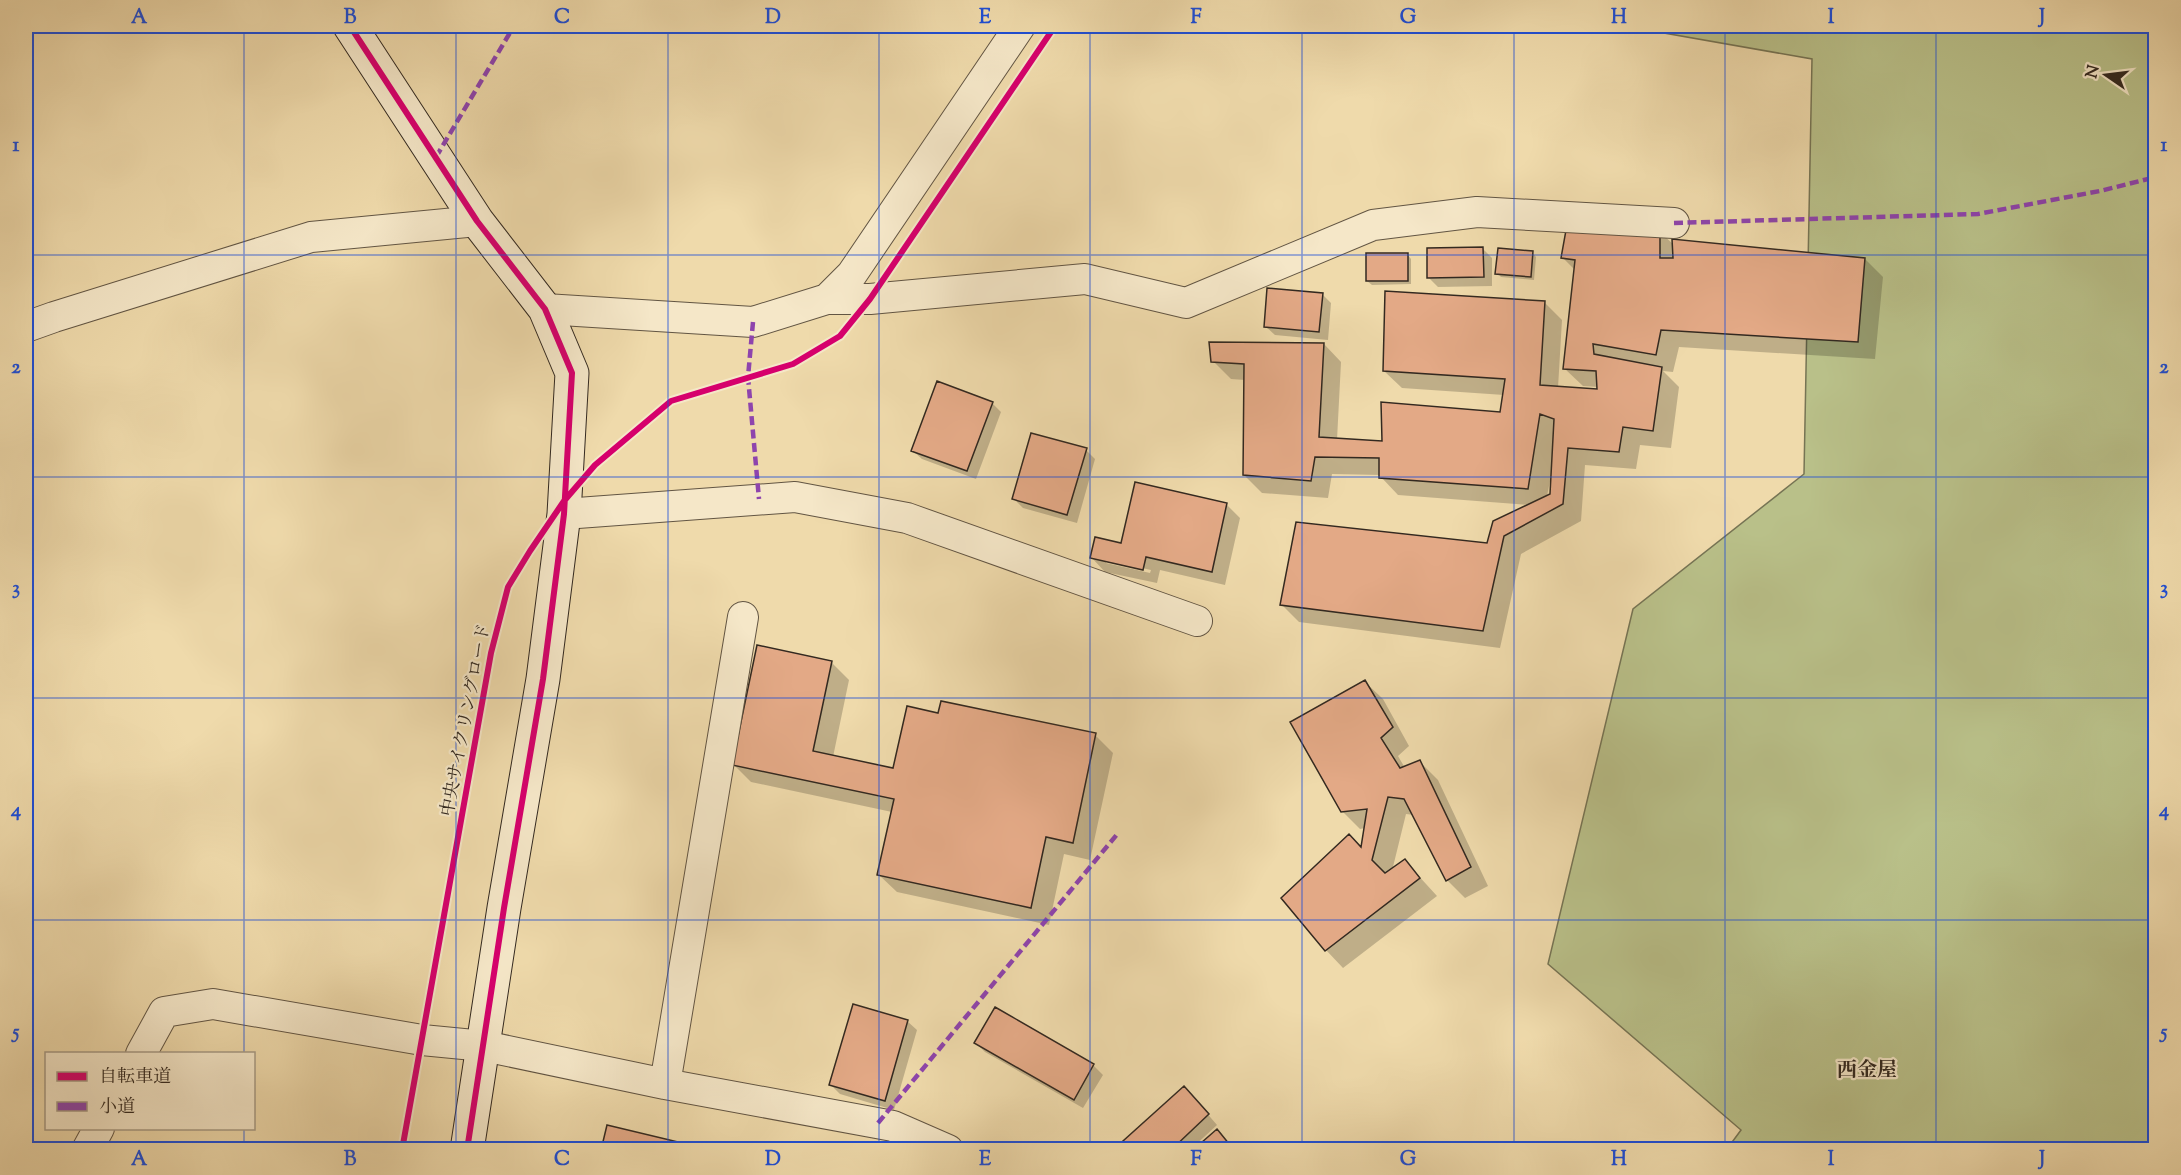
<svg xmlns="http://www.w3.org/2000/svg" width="2181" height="1175" font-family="'Sorts Mill Goudy','Noto Serif JP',serif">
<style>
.green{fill:#b9c089;stroke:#767454;stroke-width:1.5}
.shadow{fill:#0003;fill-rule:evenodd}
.building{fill:#e3a986;stroke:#332920;stroke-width:1.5}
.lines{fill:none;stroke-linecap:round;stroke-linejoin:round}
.street-casing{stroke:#625543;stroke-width:32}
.secondary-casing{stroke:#332920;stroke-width:35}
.path{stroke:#332920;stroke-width:4;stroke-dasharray:4.5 3;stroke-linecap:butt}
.street{stroke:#f5e7c8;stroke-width:30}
.secondary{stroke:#f5e7c8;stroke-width:33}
.quiet{stroke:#8e44ad;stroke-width:4.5;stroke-dasharray:9 4.5;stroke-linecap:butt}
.cycleway-casing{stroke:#f5e7c8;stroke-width:10}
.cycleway{stroke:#d6006c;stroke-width:6}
.grid{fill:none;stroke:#1d4ed8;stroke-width:1.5;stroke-opacity:0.55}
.labels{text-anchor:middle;stroke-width:4.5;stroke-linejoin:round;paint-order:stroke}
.street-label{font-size:18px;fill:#332920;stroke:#f5e7c8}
.neighbourhood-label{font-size:20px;font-weight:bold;fill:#332920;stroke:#f5e7c8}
.neatline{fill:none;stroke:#1d4ed8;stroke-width:2}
.grid-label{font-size:20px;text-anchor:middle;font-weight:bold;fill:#1d4ed8}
</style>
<rect width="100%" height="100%" fill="#efdaab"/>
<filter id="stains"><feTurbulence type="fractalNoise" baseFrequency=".00333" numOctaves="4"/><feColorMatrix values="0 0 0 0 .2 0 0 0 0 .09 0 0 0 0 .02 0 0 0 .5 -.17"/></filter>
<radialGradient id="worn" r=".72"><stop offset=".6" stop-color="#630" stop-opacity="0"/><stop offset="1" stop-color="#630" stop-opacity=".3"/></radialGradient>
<path class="green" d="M1624,26H2155V1149H1727L1741,1130L1548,964L1633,609L1804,474L1812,59Z"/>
<path class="shadow" d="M1659,231L1674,245L1865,259L1883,277L1875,359L1679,347L1673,372L1663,371L1679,387L1671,448L1640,445L1636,469L1585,465L1581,521L1521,554L1500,648L1299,622L1282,605L1488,545L1529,505L1398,495L1381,477V475L1332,474L1328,498L1262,493L1244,475L1245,380L1231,379L1213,361L1324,344L1341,362L1337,440L1383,443L1501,414L1504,395L1402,388L1384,371L1544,302L1562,320L1558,388L1599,391V387L1583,386L1565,369L1576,271L1563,258ZM1550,481L1552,482L1551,494L1547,496Z
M1482,248L1492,258V286L1438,287L1429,278Z
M1532,252L1536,257L1534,280L1501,277L1497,273Z
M1407,254L1411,259V284L1372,285L1367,281Z
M1322,294L1331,303L1328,340L1275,335L1265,326Z
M992,403L1001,412L976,479L922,459L912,450Z
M1086,450L1095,459L1077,523L1023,508L1014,499Z
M1226,504L1240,518L1225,585L1160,570L1157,583L1105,572L1092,558ZM1106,560L1151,570L1150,573L1106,563Z
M831,662L849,680L833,757L894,770L939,715L1095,735L1113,753L1090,860L1064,854L1049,925L897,892L879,875L892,812L751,782L733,764Z
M1365,682L1383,699L1409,746L1398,756L1405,768L1420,762L1438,780L1488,886L1465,898L1447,880L1414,815L1406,814L1392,871L1405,861L1437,896L1343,968L1326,950L1362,849L1365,828L1360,829L1342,811Z
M907,1021L917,1030L894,1110L840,1094L831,1085Z
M976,1043L1093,1065L1103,1075L1083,1108L985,1052Z
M1193,1097L1217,1125L1190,1150H1116Z"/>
<path class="building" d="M1568,219L1660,229V258H1673L1672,239L1865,258L1858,342L1661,330L1656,355L1593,344L1594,354L1662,367L1653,431L1623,427L1619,452L1568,448L1563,504L1504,536L1483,631L1280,605L1296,522L1487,543L1493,521L1550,494L1554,419L1540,414L1528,489L1379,478V458L1315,457L1311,481L1243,475L1244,364L1211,362L1209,342L1324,343L1319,437L1382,441L1381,402L1500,412L1505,379L1383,371L1385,291L1545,301L1540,385L1597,389L1596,371L1563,369L1575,260L1561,258Z
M1483,247L1484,277L1427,278V248Z
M1498,248L1533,251L1531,277L1495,274Z
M1366,253H1408V281H1366Z
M1267,288L1323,293L1319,332L1264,327Z
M937,381L993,402L967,471L911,451Z
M1031,433L1087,448L1067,515L1012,499Z
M1135,482L1227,503L1212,572L1146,557L1143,570L1090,558L1095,537L1121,543Z
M757,645L832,661L813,751L893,768L907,706L938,713L941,701L1096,733L1073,843L1046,837L1031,908L877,875L894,799L732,765Z
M1365,680L1393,727L1381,738L1400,768L1420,760L1471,867L1446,881L1404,799L1388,797L1372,860L1385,873L1405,859L1420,878L1325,951L1281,898L1349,834L1361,847L1367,809L1341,812L1290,722Z
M853,1004L908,1020L885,1101L829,1085Z
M995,1007L1094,1064L1074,1100L974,1043Z
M1184,1086L1209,1114L1171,1150H1113Z
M607,1125L699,1147L698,1150H601Z
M1217,1129L1234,1150H1193Z"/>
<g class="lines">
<g class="street-casing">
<path id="street" d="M827,299H870L1085,279L1186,303L1373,225L1477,212L1674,223
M545,309L753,322L827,299L852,274L1020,26
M26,327L54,317L311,237L477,221
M564,514L795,497L907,518L1197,621
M141,1054L164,1012L213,1004L422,1040L484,1046L665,1084L893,1126L948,1150
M665,1084L743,617
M87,1150L99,1128"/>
</g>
<g class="secondary-casing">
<path id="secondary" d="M350,26L477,221L545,309L572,373L564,514L543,679L504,908L467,1150"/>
</g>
<path class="path" d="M748,377L793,364L842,334"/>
<use href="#street" class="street"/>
<use href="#secondary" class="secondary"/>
<path class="quiet" d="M436,157L514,26
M1674,223L1978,214L2100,191L2156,177
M753,322L748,377L759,499
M878,1123L1119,832"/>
<g class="cycleway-casing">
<path id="cycleway" d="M350,26L477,221L545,309L572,373L564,514L543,679L504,908L467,1150
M402,1150L491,653L508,587L530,551L564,501L595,465L671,401L793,364L840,336L870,299L1055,26"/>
</g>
<use href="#cycleway" class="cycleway"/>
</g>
<path class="grid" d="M244,26V1054M456,26V1150M668,26V1150M879,26V1150M1090,26V1150M1302,26V1150M1514,26V1150M1725,26V1150M1936,26V1150M26,255H2156M26,477H2156M26,698H2156M26,920H2156M244,1128V1150"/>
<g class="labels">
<g class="street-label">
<text transform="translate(465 720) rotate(-79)" y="6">中央サイクリングロード</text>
</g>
<g class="neighbourhood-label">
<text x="1867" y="1076">西金屋</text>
</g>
</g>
<rect width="2181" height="1175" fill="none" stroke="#efdaab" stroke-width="66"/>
<rect x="45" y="1052" width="210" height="78" fill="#f5e7c8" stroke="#a79b85" stroke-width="1.5"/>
<rect x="57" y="1072" width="30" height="9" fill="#d6006c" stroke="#a79b85" stroke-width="1.5"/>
<text x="99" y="1082" font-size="18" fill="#332920">自転車道</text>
<rect x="57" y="1102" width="30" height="9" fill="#8e44ad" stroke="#a79b85" stroke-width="1.5"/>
<text x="99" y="1112" font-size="18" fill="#332920">小道</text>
<g transform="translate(2106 75) rotate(284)" stroke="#f5e7c8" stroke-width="4.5" paint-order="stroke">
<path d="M0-4.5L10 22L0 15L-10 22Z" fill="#332920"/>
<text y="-9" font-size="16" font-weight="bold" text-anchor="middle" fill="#332920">N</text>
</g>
<rect x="33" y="33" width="2115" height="1109" class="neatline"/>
<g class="grid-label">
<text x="139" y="23">A</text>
<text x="350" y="23">B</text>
<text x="562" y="23">C</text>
<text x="773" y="23">D</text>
<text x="985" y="23">E</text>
<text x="1196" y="23">F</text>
<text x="1408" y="23">G</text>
<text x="1619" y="23">H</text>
<text x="1831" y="23">I</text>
<text x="2042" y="23">J</text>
<text x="16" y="151">1</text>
<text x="2164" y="151">1</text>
<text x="16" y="373">2</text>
<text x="2164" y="373">2</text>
<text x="16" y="594">3</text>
<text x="2164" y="594">3</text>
<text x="16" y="816">4</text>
<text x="2164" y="816">4</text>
<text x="16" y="1038">5</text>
<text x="2164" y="1038">5</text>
<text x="139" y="1165">A</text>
<text x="350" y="1165">B</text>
<text x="562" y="1165">C</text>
<text x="773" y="1165">D</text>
<text x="985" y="1165">E</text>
<text x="1196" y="1165">F</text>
<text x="1408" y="1165">G</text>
<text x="1619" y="1165">H</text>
<text x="1831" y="1165">I</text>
<text x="2042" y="1165">J</text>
</g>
<rect width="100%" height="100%" filter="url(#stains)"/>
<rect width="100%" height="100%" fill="url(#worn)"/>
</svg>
